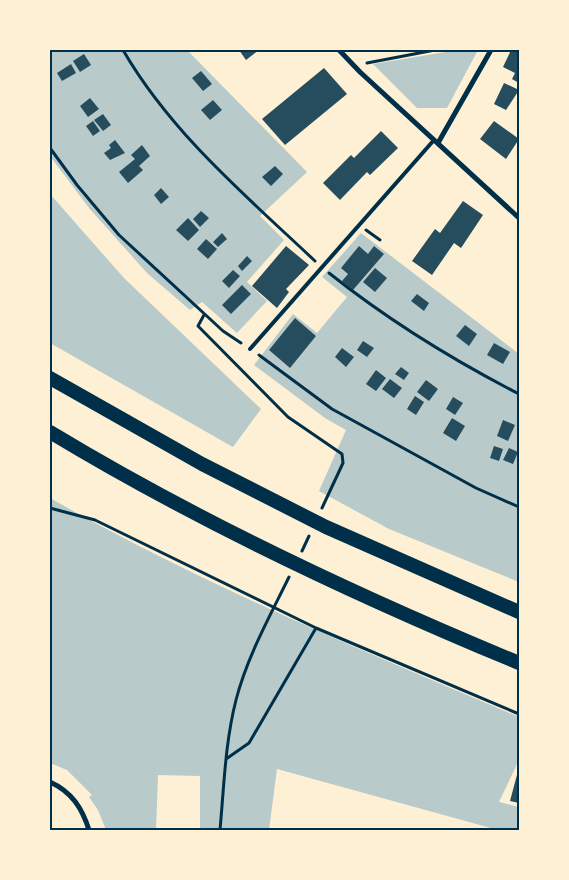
<svg xmlns="http://www.w3.org/2000/svg" width="569" height="880" font-family="Lora,serif">
<style>
.green{fill:#b9caca}
.building{fill:#264d5e}
.lines{fill:none;stroke-linecap:round;stroke-linejoin:round}
.path{stroke:#003049;stroke-width:3}
.service{stroke:#003049;stroke-width:4}
.minor{stroke:#003049;stroke-width:5}
.motorway{stroke:#003049;stroke-width:14}
.neatline{fill:none;stroke:#003049;stroke-width:2}
</style>
<rect width="100%" height="100%" fill="#fdf0d5"/>
<path class="green" d="M50,50H187L307,172L260,216L284,240L247,282L267,301L237,333L202,302L190,310L147,273L89,208L50,156Z
M458,50H478L447,108H417L373,64Z
M50,194L124,278L261,409L233,447L50,343Z
M361,233L519,354V582L389,529L319,491L346,430L325,418L254,365L293,314L317,333L347,297L322,277Z
M50,498C200,583 360,650 519,717V760L499,802L519,807V830H498L277,769L269,830H200V776L158,775L156,830H106L98,810L89,797L92,795L67,770L50,763Z"/>
<path class="building" d="M239,50H259L246,60Z
M511,50H519V83L512,79L515,73L503,67Z
M84,54L91,65L80,72L73,61Z
M71,64L76,73L62,81L57,73Z
M324,68L347,94L285,145L262,119Z
M201,71L212,84L203,91L192,78Z
M504,83L519,90L506,110L494,104Z
M90,98L99,109L88,117L80,106Z
M213,100L222,110L210,120L201,110Z
M103,114L111,125L103,131L94,120Z
M93,121L100,131L93,136L86,126Z
M494,121L519,139L506,159L480,139Z
M381,131L398,148L370,175L367,172L340,200L323,183L351,155L354,158Z
M115,140L125,153L110,160L104,153L111,148L109,145Z
M142,145L150,156L139,166L143,170L128,183L119,172L135,159L131,155Z
M275,166L283,174L271,186L262,177Z
M161,188L169,197L161,204L154,195Z
M463,201L483,215L461,248L454,243L432,275L412,261L435,229L440,233Z
M201,211L209,218L200,227L193,219Z
M188,218L199,230L188,241L176,230Z
M222,233L227,239L218,247L213,242Z
M206,239L217,249L208,259L197,249Z
M286,246L309,265L286,289L289,292L277,308L252,286Z
M359,246L368,254L374,246L384,254L353,290L342,281L348,274L341,268Z
M247,256L252,261L242,271L238,266Z
M375,268L387,278L375,292L363,282Z
M233,270L240,276L229,288L222,281Z
M242,285L251,294L231,314L222,305Z
M417,294L429,303L424,311L411,301Z
M295,318L316,336L290,368L269,350Z
M465,325L477,334L469,346L456,336Z
M363,341L374,348L367,357L357,350Z
M494,343L510,352L503,364L487,355Z
M342,348L354,357L346,367L335,357Z
M401,367L409,373L404,380L395,374Z
M376,370L386,378L376,391L366,384Z
M390,379L402,388L394,398L382,389Z
M426,380L438,389L429,401L417,392Z
M415,396L424,402L416,415L407,409Z
M453,397L463,403L455,415L446,409Z
M452,418L465,426L456,441L443,433Z
M503,420L515,425L508,441L497,436Z
M494,446L503,449L499,461L490,458Z
M509,448L518,452L513,464L503,460Z
M518,771H519V803L510,801Z"/>
<g class="lines">
<path class="path" d="M123,50C171,133 246,196 315,261
M367,63L435,50
M50,148L77,185L119,235L223,331L241,343
M366,230L380,240
M329,273C388,320 453,360 519,394
M204,315L198,326L288,417L342,454L343,463L322,508
M259,355L332,409L476,488L519,507
M50,508L95,520L316,628L519,714
M302,551L309,536
M226,759L249,743L316,628
M220,830C224,787 225,743 236,700C247,657 270,616 289,577"/>
<path class="service" d="M250,349L434,140"/>
<path class="minor" d="M339,50L360,72L519,218
M438,143L491,50
M50,782C72,792 82,808 89,830"/>
<path class="motorway" d="M50,378L202,464L326,527L519,612
M50,432C199,522 359,597 519,663"/>
</g>
<rect width="569" height="880" fill="none" stroke="#fdf0d5" stroke-width="102"/>
<rect x="51" y="51" width="467" height="778" class="neatline"/>
</svg>
